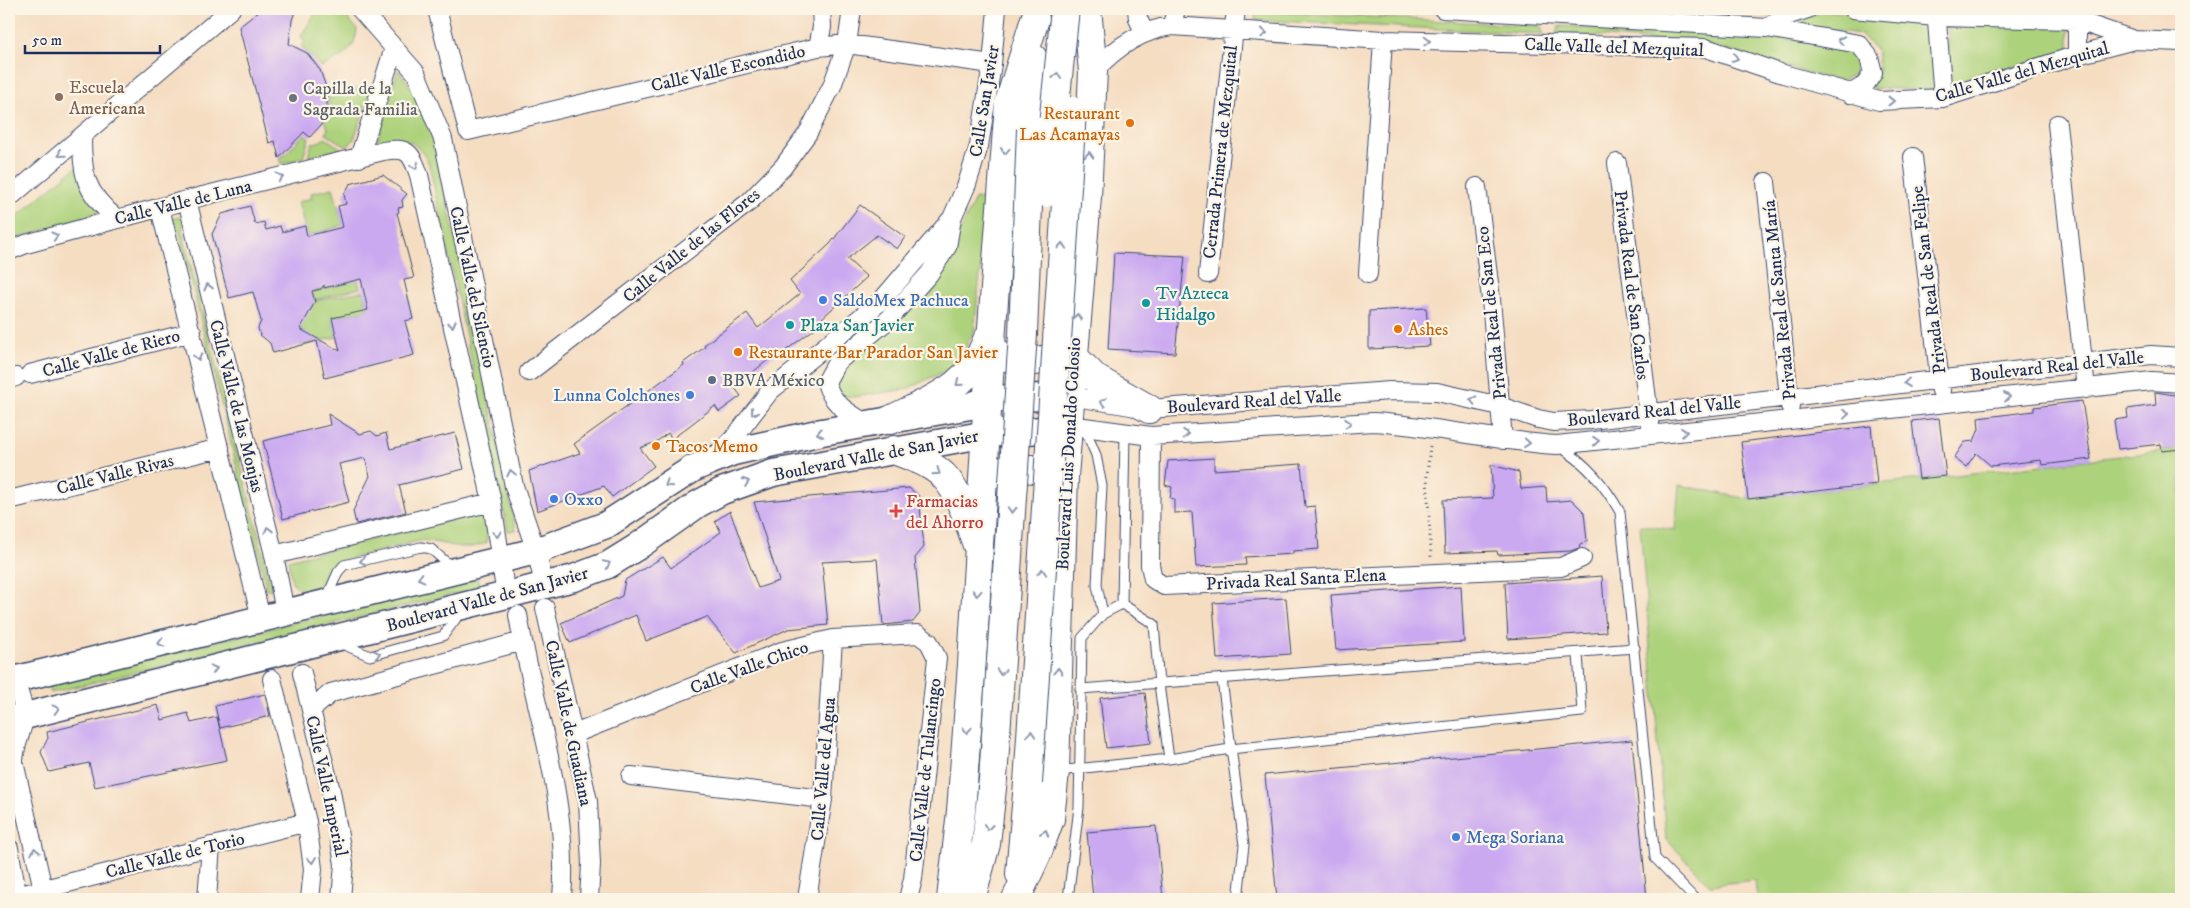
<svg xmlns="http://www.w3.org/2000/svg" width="2190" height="908" font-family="'IM FELL DW Pica',serif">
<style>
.green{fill:#add27c;stroke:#64806d}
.building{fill:#caa9f1;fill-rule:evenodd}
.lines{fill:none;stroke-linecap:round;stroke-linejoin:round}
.lane-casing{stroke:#3c496d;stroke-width:11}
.street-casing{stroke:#3c496d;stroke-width:20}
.secondary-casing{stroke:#3c496d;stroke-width:29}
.primary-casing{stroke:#3c496d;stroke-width:30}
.path{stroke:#3c496d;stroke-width:3;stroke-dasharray:1 4;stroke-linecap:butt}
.lane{stroke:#fff;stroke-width:9}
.street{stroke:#fff;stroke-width:18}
.secondary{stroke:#fff;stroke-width:26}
.primary{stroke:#fff;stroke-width:28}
.primary-bridge-casing{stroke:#3c496d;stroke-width:30;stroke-linecap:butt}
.primary-bridge{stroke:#fff;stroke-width:28}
.oneway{stroke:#8d97ae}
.education-dot{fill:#8d6e63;stroke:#fcf5e5;stroke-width:2}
.worship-dot{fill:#6b7280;stroke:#fcf5e5;stroke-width:2}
.food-dot{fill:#e8710a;stroke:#fcf5e5;stroke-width:2}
.shop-dot{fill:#3f7fe0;stroke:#fcf5e5;stroke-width:2}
.culture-dot{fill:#0f9aa8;stroke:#fcf5e5;stroke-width:2}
.service-dot{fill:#5c6f8a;stroke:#fcf5e5;stroke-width:2}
.health-dot{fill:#e0444e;stroke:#fcf5e5;stroke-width:2}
.labels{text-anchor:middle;stroke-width:4.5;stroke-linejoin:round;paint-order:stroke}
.street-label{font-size:18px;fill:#1b2f5e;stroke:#fcf5e5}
.education-label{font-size:18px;fill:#785e54;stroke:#fcf5e5;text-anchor:start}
.worship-label{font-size:18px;fill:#5b616d;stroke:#fcf5e5;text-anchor:start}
.food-label{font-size:18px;fill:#c56008;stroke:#fcf5e5;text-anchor:start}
.culture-label{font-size:18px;fill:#0d838f;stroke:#fcf5e5;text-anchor:start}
.shop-label{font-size:18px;fill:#366cbe;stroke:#fcf5e5;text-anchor:start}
.service-label{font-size:18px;fill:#4e5e75;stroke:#fcf5e5;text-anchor:start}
.health-label{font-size:18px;fill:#be3a42;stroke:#fcf5e5;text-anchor:start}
</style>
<rect width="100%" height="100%" fill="#fcf5e5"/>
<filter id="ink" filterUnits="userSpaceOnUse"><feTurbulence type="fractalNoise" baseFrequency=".02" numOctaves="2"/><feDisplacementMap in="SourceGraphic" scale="10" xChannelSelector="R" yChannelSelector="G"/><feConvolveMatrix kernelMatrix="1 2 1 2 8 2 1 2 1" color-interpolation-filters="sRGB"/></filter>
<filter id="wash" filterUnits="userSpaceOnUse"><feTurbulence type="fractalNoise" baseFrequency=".0096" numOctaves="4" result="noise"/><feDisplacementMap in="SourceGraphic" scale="20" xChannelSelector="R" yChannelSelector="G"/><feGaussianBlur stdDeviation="1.12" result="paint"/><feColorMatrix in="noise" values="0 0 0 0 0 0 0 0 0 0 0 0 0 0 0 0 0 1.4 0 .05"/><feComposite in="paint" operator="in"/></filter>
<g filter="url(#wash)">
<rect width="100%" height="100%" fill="#f5ddc2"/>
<path class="green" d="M318,9H339L357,29C355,53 340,58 321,67L301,46L305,43L301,36Z
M1256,11L1541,26L1543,34L1255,20Z
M1826,11L1931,23L1936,90L1870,88L1879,69L1877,51L1861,34L1799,26L1800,18Z
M1948,24H2069V51L1948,86Z
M1559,26L1726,34L1827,42C1844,45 1859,54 1854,74L1843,80L1826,78L1704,44L1556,33Z
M398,70L415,92L435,143L516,530L508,531L429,164C416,138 403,136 376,144Z
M347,88L360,89L370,93L354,139L347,147L326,134L328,128L324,120L328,108V98H333Z
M304,134L309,138L303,158L281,164L279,157L284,156Z
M325,138L342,149L308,157L312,143L319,142Z
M76,167L100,212L9,241V223Z
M333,188L343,225L307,236L298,202L312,198L311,193Z
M988,197L974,331L963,352L947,370L907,389L854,397L843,396L834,389L836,373L946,262L975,199Z
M185,216L182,230L272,589L267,590L179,231L171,219Z
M344,229L360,288L314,300L312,292L348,283L335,231Z
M363,291L368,310L332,318L337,337L301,346L307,333L300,329V304Z
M2181,449V899H1757L1755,880L1710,885L1666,839L1640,525L1675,530L1679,485L1748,499Z
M472,515L485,518L488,533L486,543L472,547H460L423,540L340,561C325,573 322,594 300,590L292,582L288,560Z
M477,578L480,588L50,693L47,683Z"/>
<g id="blocks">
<path class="building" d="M262,9H296L292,20L289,44L307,53L320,70L327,90V107L321,125L310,137L304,132L279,158L275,141L269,143L239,27Z
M383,175L407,194L402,200L403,207L398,208L399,212L397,213L414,278L404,280L413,319L405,321L414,355L325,378L317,341L273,353L270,343L260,335L258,328L261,321L253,292L229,298L212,234L222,214L250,206L255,224L264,222L266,230L280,226L282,232L305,226L307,236L343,227L338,206L346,204L344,194L350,184ZM361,279L368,310L332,318L340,351L300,329L315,302L312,291L321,289L324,285V288Z
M860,205L905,237L897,249L877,235L847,259L867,277L820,320L822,323L780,355L778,352L734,387L741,396L719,412L715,406L672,439L668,433L656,442L640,448L654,466L612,497L604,486L537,511L529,471L580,453L574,444L684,365L683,363L705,347L704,345L747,313L758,328L800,294L790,281L830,244Z
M1114,253L1185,256L1175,353L1108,349Z
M1426,308L1430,346L1369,349V311Z
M2155,392L2181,396V449L2162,451L2161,444L2118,449L2114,420L2128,418L2127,409L2156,405Z
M2082,401L2091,459L2042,465L2041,460L1991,466L1976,453L1966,467L1954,458L1965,442L1974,441L1979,429L1978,418L2034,411V407Z
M328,414L360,434L371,431L377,436L386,433L390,449L455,433L464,469L399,485L406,512L356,524L353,511L370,476L365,458L339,464L349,502L283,519L263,441L330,425Z
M1939,418L1946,476L1919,479L1912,421Z
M1871,426L1877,484L1748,499L1741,442Z
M1214,458V470L1301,464L1305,507L1315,506L1319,549L1293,551V554L1245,557L1246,565L1196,567L1192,512L1174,513V499L1170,498L1172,487L1165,485L1168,461Z
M1491,465L1519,472L1521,489L1546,487L1547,502L1572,500L1584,512L1587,541L1580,544L1579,548L1570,551L1498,555L1497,551L1445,553L1443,500L1493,498Z
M909,488L919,496L924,547L915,558L920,613L913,622L883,625L877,559L822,562L828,625L788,629L736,653L707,617L646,641L636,615L570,643L561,623L622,596L625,580L663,557L671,568L721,532L715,521L730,511L758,588L779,581L754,502Z
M1602,576L1606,632L1508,639L1505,583Z
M1461,586L1464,642L1336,650L1331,595Z
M1286,598L1291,654L1217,659L1213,603Z
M1145,693L1151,743L1106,748L1100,698Z
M265,694L270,716L220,728L215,706Z
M158,705L162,720L188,713L191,723L217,717L227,760L95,787L89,763L49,772L41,752L48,738L47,732Z
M1632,740L1647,899H1277L1265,775Z
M1156,826L1163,899H1093L1087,832Z"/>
</g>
</g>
<g filter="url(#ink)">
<use href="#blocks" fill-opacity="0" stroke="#3c496d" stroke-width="1"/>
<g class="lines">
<g class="lane-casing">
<path id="lane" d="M1084,427L1096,455L1102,486L1097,585L1103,614
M1559,446C1587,464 1604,484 1620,512L1655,858L1695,899
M327,597L338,572L344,565L421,547L431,549L453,568
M1122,604L1154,624L1159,684L1169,759
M340,643L370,656L443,636L461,612
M1222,680L1244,845L1238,899
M1080,689L1635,648
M1057,771L1169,759L1230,749L1582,712L1578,654
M1068,899L1079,807L1082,638L1103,614L1122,604L1125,432"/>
</g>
<g class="street-casing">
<path id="street" d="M360,9L416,73L443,139L514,486L536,551L545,587
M437,9L468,131L818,47L847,44L992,64
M1137,9L1138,19L1145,33
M1443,9L1767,28L1783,17L1808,9
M1853,9L1936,17L2076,20L2134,40L2181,42
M1936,9L1943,98
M2077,9V55
M1172,26L1176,9
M1767,28L1859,44L1869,57L1873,73L1865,85L1850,94
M818,47L822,27L821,9
M1093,72C1114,49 1140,30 1172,26L1383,40L1706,48L1780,73L1879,101L1943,98L2077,55L2134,40
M2057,124L2086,389
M82,136C82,175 85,193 117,219
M1913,157L1941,391
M359,158L394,48
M1617,163L1650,423
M1766,182L1790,406
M1477,187L1491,299L1503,440
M9,198L231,9
M187,200L274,555L285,612
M160,208L261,618
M9,251L26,244L187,200L383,151C408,147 411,152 419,175L492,502L506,596
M1208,274L1236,9
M1368,274L1383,40
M529,372L749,202L783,167L808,133L832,86L847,44L852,9
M30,374L192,332
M9,379L16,377
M1070,396L1149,409L1390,391L1437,392L1500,406L1538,419L1554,422L1591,420L2151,355L2181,357
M867,424C848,412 832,405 826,382L837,362L889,319L929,274L947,247L952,218L967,184L979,146L992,64L997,9
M1068,428L1084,427L1151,436L1373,422C1435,426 1495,441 1557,445L2152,381L2181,383
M1151,436L1150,565L1153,579L1164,586L1561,567L1582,558
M716,456L734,438L770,391L881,301L952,218
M9,500L220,448
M274,555L492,502
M545,608L588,801L591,864L589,899
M518,615C534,710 570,801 562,899
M9,672C16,681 25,707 24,718C22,733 14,746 14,762L43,889L42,899
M302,673L331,791L344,864L341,899
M272,679L307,822L313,869L310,899
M312,709L331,693L523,641
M574,734L782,651L833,639L918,634L929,642L937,658L913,879L908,899
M631,776L823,799
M9,848L18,899
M9,898L307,822
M207,899L211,846
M807,899L823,799L833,639"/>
</g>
<g class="secondary-casing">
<path id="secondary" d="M9,681L536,551L606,525L694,468L733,452L822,432L970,406L988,399L1070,396
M9,720L574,578L608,565L637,547L698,504L722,491L773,473L987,434L1068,428"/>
</g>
<g class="primary-casing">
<path id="primary" d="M1031,129L1033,58
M999,354C1026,366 1048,361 1074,351
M1073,356L1096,379L1149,409
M890,420C932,399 970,388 987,340
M894,450C910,456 930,463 943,475C960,492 969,523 977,545
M991,474C1017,466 1039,467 1064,476
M1020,874L1028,783
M951,899L961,811L972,664L992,327L1009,103L1035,19
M971,899L986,844L993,779
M1016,899L1037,854L1050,819L1055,771L1064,476L1087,197L1093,72L1087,9"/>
</g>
<path class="path" d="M1430,446L1427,476L1431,557"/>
<use href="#lane" class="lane"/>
<use href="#street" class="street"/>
<use href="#secondary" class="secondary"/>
<use href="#primary" class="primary"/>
<g class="primary-bridge-casing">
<path id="primary-bridge" d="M1046,193L1065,9
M993,779L1023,334L1031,129
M1028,783L1072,111"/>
</g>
<use href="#primary-bridge" class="primary-bridge"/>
</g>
<defs><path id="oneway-chevron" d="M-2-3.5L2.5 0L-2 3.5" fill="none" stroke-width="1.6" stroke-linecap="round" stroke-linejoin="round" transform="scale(1.25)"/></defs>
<g class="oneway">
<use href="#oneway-chevron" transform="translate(1264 33) rotate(3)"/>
<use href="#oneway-chevron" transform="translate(1841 40) rotate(-168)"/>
<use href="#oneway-chevron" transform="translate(1427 41) rotate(1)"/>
<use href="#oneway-chevron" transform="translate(1735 58) rotate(19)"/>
<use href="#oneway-chevron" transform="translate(1057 76) rotate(-84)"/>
<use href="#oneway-chevron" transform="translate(1891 101)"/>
<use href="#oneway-chevron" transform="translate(1005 151) rotate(95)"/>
<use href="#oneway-chevron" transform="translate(61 154) rotate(140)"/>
<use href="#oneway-chevron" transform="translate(1089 155) rotate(-88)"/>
<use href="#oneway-chevron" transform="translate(415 166) rotate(66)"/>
<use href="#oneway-chevron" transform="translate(280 177) rotate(-14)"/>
<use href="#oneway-chevron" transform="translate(55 236) rotate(-16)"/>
<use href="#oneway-chevron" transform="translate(1062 246) rotate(-87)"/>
<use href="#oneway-chevron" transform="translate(208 287) rotate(-104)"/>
<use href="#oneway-chevron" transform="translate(1077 317) rotate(-85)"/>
<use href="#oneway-chevron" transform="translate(452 324) rotate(77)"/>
<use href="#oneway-chevron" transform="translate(198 357) rotate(76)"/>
<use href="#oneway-chevron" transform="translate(959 383) rotate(141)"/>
<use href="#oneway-chevron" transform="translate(1907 383) rotate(174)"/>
<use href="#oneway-chevron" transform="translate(2007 397) rotate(-6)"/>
<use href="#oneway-chevron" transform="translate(1473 400) rotate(-167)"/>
<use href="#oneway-chevron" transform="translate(1103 402) rotate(-171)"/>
<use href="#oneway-chevron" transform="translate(754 412) rotate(128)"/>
<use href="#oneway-chevron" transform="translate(1846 414) rotate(-6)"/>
<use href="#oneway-chevron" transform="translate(1348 423) rotate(-4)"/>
<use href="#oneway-chevron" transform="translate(1684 432) rotate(-7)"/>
<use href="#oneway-chevron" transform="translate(820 433) rotate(169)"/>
<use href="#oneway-chevron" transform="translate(1186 434) rotate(-4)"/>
<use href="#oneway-chevron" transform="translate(1596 441) rotate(-5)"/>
<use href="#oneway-chevron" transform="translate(1527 443) rotate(5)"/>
<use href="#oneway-chevron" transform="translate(937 472) rotate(35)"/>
<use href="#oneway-chevron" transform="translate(511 473) rotate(-102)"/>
<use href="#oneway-chevron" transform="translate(746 482) rotate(-20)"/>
<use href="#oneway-chevron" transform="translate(668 484) rotate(147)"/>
<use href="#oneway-chevron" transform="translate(1012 510) rotate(93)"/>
<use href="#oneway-chevron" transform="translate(268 530) rotate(-104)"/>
<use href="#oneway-chevron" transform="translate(497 534) rotate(82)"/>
<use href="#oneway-chevron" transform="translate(363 561) rotate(167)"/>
<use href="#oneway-chevron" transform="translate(607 564) rotate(-26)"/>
<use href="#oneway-chevron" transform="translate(1042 572) rotate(-86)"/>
<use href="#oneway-chevron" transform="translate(421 578) rotate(166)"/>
<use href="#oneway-chevron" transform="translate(977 593) rotate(94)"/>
<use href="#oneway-chevron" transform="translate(161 643) rotate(166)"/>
<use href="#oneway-chevron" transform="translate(377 654) rotate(-13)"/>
<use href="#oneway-chevron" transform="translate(214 669) rotate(-14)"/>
<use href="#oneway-chevron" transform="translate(1058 671) rotate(-88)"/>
<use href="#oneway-chevron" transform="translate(1001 672) rotate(94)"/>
<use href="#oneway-chevron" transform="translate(56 709) rotate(-14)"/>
<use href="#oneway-chevron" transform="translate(967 730) rotate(94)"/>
<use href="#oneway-chevron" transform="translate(1031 734) rotate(-86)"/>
<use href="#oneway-chevron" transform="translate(988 827) rotate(96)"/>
<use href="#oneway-chevron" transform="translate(1045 833) rotate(-70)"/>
<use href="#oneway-chevron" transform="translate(35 851) rotate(-102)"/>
<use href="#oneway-chevron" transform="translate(312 860) rotate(83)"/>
</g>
</g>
<circle class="education-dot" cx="59" cy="97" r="5"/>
<circle class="worship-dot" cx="293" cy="98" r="5"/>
<g class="food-dot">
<circle cx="1130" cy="123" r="5"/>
<circle cx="1398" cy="329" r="5"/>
<circle cx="738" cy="352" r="5"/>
<circle cx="656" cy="446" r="5"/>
</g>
<g class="shop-dot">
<circle cx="823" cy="300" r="5"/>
<circle cx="690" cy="395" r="5"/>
<circle cx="554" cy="499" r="5"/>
<circle cx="1456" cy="837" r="5"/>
</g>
<g class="culture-dot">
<circle cx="1146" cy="303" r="5"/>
<circle cx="790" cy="325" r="5"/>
</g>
<circle class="service-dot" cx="712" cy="380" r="5"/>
<path class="health-dot" d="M893.5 503.5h5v5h5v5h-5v5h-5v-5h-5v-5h5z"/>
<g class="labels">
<g class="street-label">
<text transform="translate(1614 47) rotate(2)" y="6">Calle Valle del Mezquital</text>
<text transform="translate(728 68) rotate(-13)" y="6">Calle Valle Escondido</text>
<text transform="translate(2022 72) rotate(-16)" y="6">Calle Valle del Mezquital</text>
<text transform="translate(984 101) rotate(-81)" y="6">Calle San Javier</text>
<text transform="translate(1220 152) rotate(-84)" y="6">Cerrada Primera de Mezquital</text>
<text transform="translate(183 202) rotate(-14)" y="6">Calle Valle de Luna</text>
<text transform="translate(691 245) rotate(-39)" y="6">Calle Valle de las Flores</text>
<text transform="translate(1928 280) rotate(-97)" y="6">Privada Real de San Felipe</text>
<text transform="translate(1632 285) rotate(83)" y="6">Privada Real de San Carlos</text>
<text transform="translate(473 287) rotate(78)" y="6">Calle Valle del Silencio</text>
<text transform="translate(1779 300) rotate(-96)" y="6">Privada Real de Santa María</text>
<text transform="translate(1491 313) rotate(-96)" y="6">Privada Real de San Eco</text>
<text transform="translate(111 353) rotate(-15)" y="6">Calle Valle de Riero</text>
<text transform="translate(2057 366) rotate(-6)" y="6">Boulevard Real del Valle</text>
<text transform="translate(1254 401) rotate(-4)" y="6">Boulevard Real del Valle</text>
<text transform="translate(237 406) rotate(76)" y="6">Calle Valle de las Monjas</text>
<text transform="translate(1654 411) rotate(-6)" y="6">Boulevard Real del Valle</text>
<text transform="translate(1068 454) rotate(-87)" y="6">Boulevard Luis Donaldo Colosio</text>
<text transform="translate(876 455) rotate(-11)" y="6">Boulevard Valle de San Javier</text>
<text transform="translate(115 474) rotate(-14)" y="6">Calle Valle Rivas</text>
<text transform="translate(1296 579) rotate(-3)" y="6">Privada Real Santa Elena</text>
<text transform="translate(487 599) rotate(-15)" y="6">Boulevard Valle de San Javier</text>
<text transform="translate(749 667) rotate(-20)" y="6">Calle Valle Chico</text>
<text transform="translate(569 723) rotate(78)" y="6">Calle Valle de Guadiana</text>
<text transform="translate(823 769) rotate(-85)" y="6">Calle Valle del Agua</text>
<text transform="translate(925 770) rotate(-84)" y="6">Calle Valle de Tulancingo</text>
<text transform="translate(327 786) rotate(78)" y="6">Calle Valle Imperial</text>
<text transform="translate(175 855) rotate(-14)" y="6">Calle Valle de Torio</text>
</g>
<g class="education-label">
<text x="69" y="93">Escuela<tspan x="69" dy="21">Americana</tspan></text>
</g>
<g class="worship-label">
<text x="303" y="94">Capilla de la<tspan x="303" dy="21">Sagrada Familia</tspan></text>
</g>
<g class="food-label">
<text x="1120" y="119" text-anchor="end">Restaurant<tspan x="1120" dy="21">Las Acamayas</tspan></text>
<text x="1408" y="335">Ashes</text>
<text x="748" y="358">Restaurante Bar Parador San Javier</text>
<text x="666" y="452">Tacos Memo</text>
</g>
<g class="culture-label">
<text x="1156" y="299">Tv Azteca<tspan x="1156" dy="21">Hidalgo</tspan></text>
<text x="800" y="331">Plaza San Javier</text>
</g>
<g class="shop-label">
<text x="833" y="306">SaldoMex Pachuca</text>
<text x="680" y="401" text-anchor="end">Lunna Colchones</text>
<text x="564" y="505">Oxxo</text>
<text x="1466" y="843">Mega Soriana</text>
</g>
<g class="service-label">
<text x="722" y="386">BBVA México</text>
</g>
<g class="health-label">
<text x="906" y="507">Farmacias<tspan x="906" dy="21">del Ahorro</tspan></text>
</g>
</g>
<rect width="2190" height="908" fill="none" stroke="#fcf5e5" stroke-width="30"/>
<path d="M25 45v8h135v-8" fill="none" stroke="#1b2f5e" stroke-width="2.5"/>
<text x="32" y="45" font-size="15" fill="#1b2f5e" stroke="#fcf5e5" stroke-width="4" paint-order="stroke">50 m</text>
</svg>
